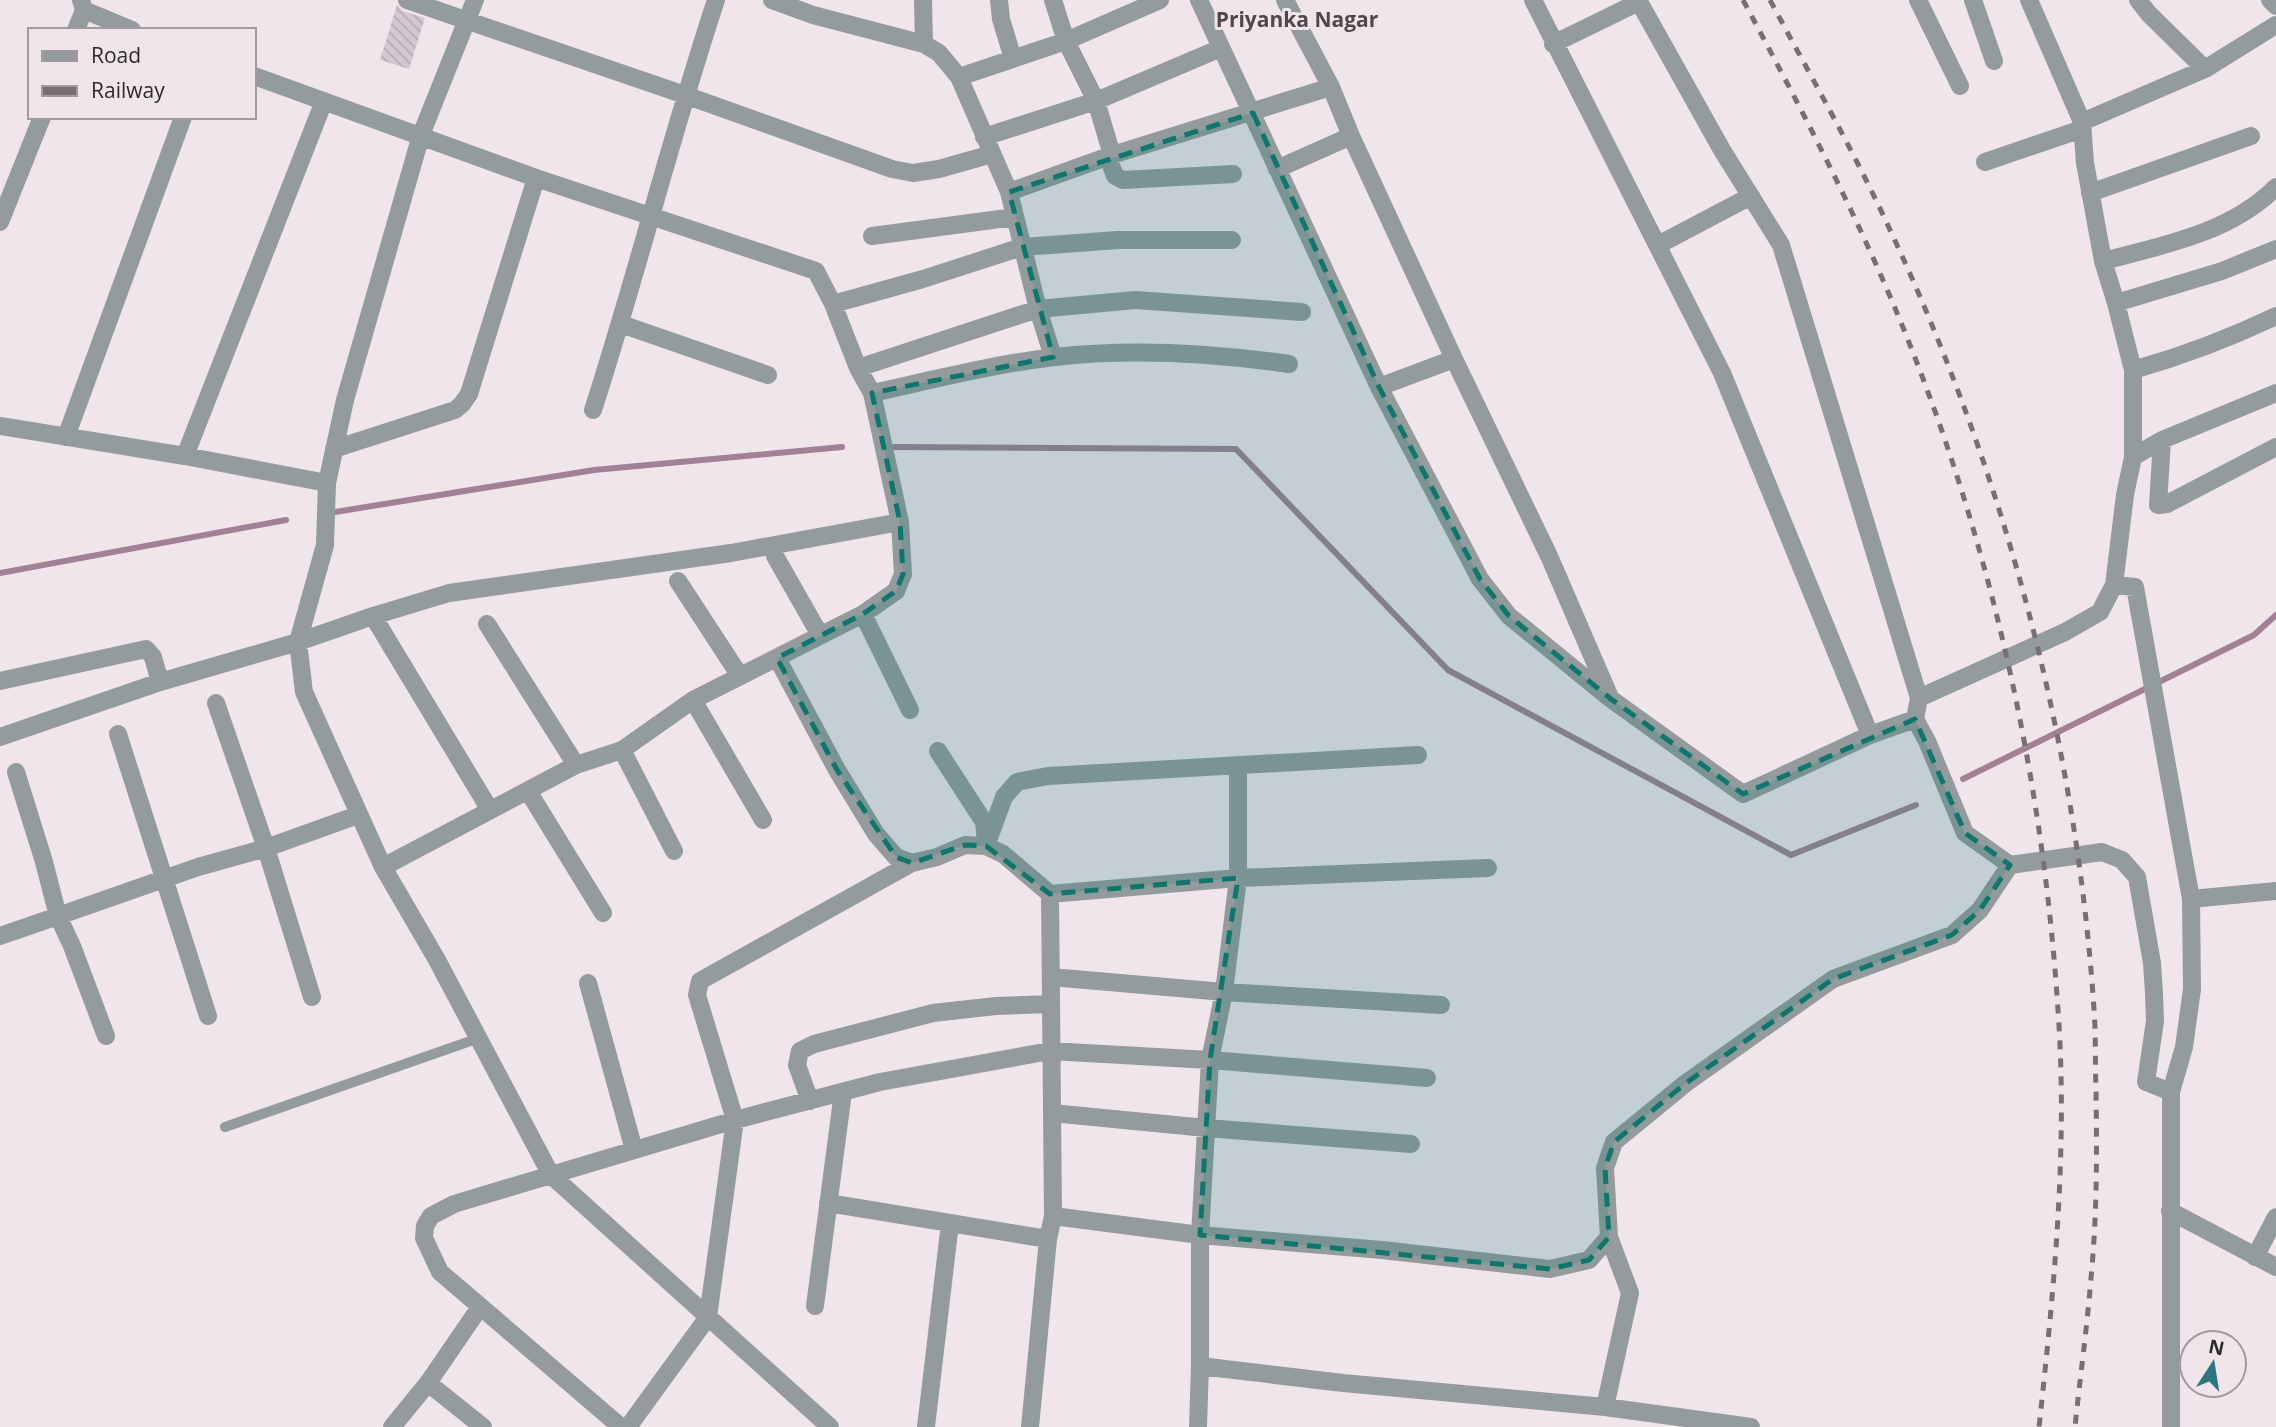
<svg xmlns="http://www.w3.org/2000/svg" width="2276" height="1427" font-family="'Open Sans',sans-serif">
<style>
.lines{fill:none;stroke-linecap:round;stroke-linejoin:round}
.stream{stroke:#a28196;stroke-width:6}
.building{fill:url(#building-back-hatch)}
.service{stroke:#949b9c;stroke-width:10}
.minor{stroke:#949b9c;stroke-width:18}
.rail{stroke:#776f74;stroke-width:5;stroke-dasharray:9 9;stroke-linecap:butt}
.marked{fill:#0f766e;fill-opacity:0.2;stroke:#0f766e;stroke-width:5;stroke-dasharray:14 9;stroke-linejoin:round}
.labels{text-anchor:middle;stroke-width:6;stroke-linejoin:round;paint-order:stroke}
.neighbourhood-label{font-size:21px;font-weight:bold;fill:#50464c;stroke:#f1e5ec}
</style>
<defs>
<pattern id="building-back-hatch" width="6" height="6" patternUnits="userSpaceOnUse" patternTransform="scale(1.75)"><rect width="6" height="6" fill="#d4c8d0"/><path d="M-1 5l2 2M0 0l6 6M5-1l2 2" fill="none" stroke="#b6acb3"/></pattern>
</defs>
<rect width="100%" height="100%" fill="#f1e5ec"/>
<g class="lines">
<path class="stream" d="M894,447L1236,449L1448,670L1791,855L1916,805
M329,513L594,470L842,447
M0,573L286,520
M1963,779L2254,635L2276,615"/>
</g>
<path class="building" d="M397,5L403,11L425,18L409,69L380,60Z"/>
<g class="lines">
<path class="service" d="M225,1127L479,1038"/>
<path class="minor" d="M407,0L685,95L892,169L913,173L939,169L992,154
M475,0L421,135L345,400L327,483L325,545L298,642L304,692L383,867L437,960L551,1175L830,1427
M772,0L813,15L924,44L939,53L959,77L1009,192L1112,155L1331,87
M923,0L924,44
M999,0L1001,19L1013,59
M1053,0L1066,41L1096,101L1112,155
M1199,0L1379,387L1480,579L1509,616L1611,699L1743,794L1870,735L1915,719L1919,698L2065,632L2100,612L2114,585
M1285,0L1331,87L1351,136L1454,359L1549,556L1609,695
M1533,0L1722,373L1870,735
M1638,0L1722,150L1781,245L1919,698
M1918,0L1960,86
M1973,0L1994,61
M2029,0L2082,122L2085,163L2103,261L2116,303L2133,370V457L2125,495L2114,585L2135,587L2191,899L2192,989L2184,1047L2171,1092V1427
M2138,0L2149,14L2205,69
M2270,0L2276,6
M84,10L132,30
M76,30L84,10L81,0
M1553,44L1639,2
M254,76L536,178L816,271L833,304L858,368L872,393L900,522L903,574L896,591L863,614L693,700L622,750L576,765L383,867
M959,77L1066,41L1160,0
M2082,122L2205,69L2276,25
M984,137L1096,101L1221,48
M1108,157L1115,176L1123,180L1233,174
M1985,162L2082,129
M1277,169L1351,136
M1009,192L1038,309L1053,357
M2090,193L2251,136
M0,222L42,117
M872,236L1015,217
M1658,245L1751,196
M2103,261C2164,245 2230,233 2276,187
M2116,303L2222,271L2276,249
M833,304L923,279L1022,247L1118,240H1232
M621,324L768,375
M858,368L1038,309L1135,300L1302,312
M2133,370C2182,356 2230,338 2276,316
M1379,387L1454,359
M872,393C932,380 994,364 1055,357C1133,348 1212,353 1289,364
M593,410C637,274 671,136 716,0
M0,426L185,456L327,483
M66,437L183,117
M2162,440L2158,505L2167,504L2276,447
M334,449L455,410L462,404L469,394L536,178
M185,456L324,101
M2133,457L2162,440L2276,393
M775,556L820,635
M678,581L740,676
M863,614L910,710
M373,616L490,810
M487,624L576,765
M777,658L837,770L876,834L896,857L912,863L937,857L965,845L986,846L1003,854L1050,894
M0,681L146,649L153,657L160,682
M693,700L763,820
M216,703L266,848L312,997
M1915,719L1927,741L1965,833L2010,865L2102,852L2122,860L2137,877L2152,963L2154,993L2155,1021L2146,1082L2171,1092
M118,734L208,1016
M0,737L160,682L298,642L373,616L449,593L731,553L900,522
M622,750L674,851
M938,751L984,822L986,842
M1238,765V878L1488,868
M16,772L44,862L58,916L198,867L266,848L358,815
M528,791L603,913
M986,846L1004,797L1017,782L1048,776L1418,755
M2191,899L2276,891
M0,936L58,916L72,946L106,1036
M1051,977L1224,992L1441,1005
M588,983L634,1150
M810,1101L797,1065L800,1051L814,1044L933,1013L996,1006L1051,1004
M1052,1113L1206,1128L1411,1144
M828,1203L1048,1239
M2170,1211L2276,1267
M1053,1216L1200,1235L1382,1250L1550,1269L1589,1260L1609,1237L1605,1168L1614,1142L1686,1083L1833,979L1952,935L1980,910L2010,865
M2255,1257L2276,1217
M815,1306L843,1092
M428,1383L483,1427
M1605,1407L1630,1293L1609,1237
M392,1427L428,1383L480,1307
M621,1427L440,1272L424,1238L425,1226L431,1216L454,1204L735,1120L880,1082L1050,1051L1210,1060L1427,1078
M628,1427L708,1317L735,1120L697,995L700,981L912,863
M926,1427L950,1223
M1030,1427L1048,1239L1053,1216L1050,894L1238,878L1224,992L1210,1060L1200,1235V1366L1343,1383L1605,1407L1751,1427
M1198,1427L1200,1366"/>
<path class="rail" d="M1743,0C1810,125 1876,251 1925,384C2000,585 2044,796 2058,1010C2068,1149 2054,1289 2039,1427
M1770,0C1811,77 1855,153 1891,232C2005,476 2076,741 2094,1009C2096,1036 2095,1064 2096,1091C2097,1154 2097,1216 2091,1278C2087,1328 2080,1378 2075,1427"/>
</g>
<path class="marked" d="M1253,113L1379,387L1480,579L1509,616L1611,699L1743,794L1915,719L1965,833L2010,865L1980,910L1952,935L1833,979L1686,1083L1614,1142L1605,1168L1609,1237L1589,1260L1550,1269L1200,1235L1210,1060L1238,878L1050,894L986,846L965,845L912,863L896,857L837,770L777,658L863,614L896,591L903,574L900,522L872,393L1053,357L1009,192Z"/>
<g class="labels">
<g class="neighbourhood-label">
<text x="1297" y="27">Priyanka Nagar</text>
</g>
</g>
<rect x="28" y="28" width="228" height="91" fill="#f1e5ec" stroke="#a39a9f" stroke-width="2"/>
<rect x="42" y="51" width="35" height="10" fill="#949b9c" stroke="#a39a9f" stroke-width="2"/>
<text x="91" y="63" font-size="21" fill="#2e292c">Road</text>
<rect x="42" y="86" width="35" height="10" fill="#776f74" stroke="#a39a9f" stroke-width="2"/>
<text x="91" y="98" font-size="21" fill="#2e292c">Railway</text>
<g transform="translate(2213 1364) rotate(12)"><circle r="33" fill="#f1e5ec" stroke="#a39a9f" stroke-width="2"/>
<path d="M0-5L12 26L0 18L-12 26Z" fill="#2e7680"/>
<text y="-10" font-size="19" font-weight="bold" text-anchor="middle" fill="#2e292c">N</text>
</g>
</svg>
